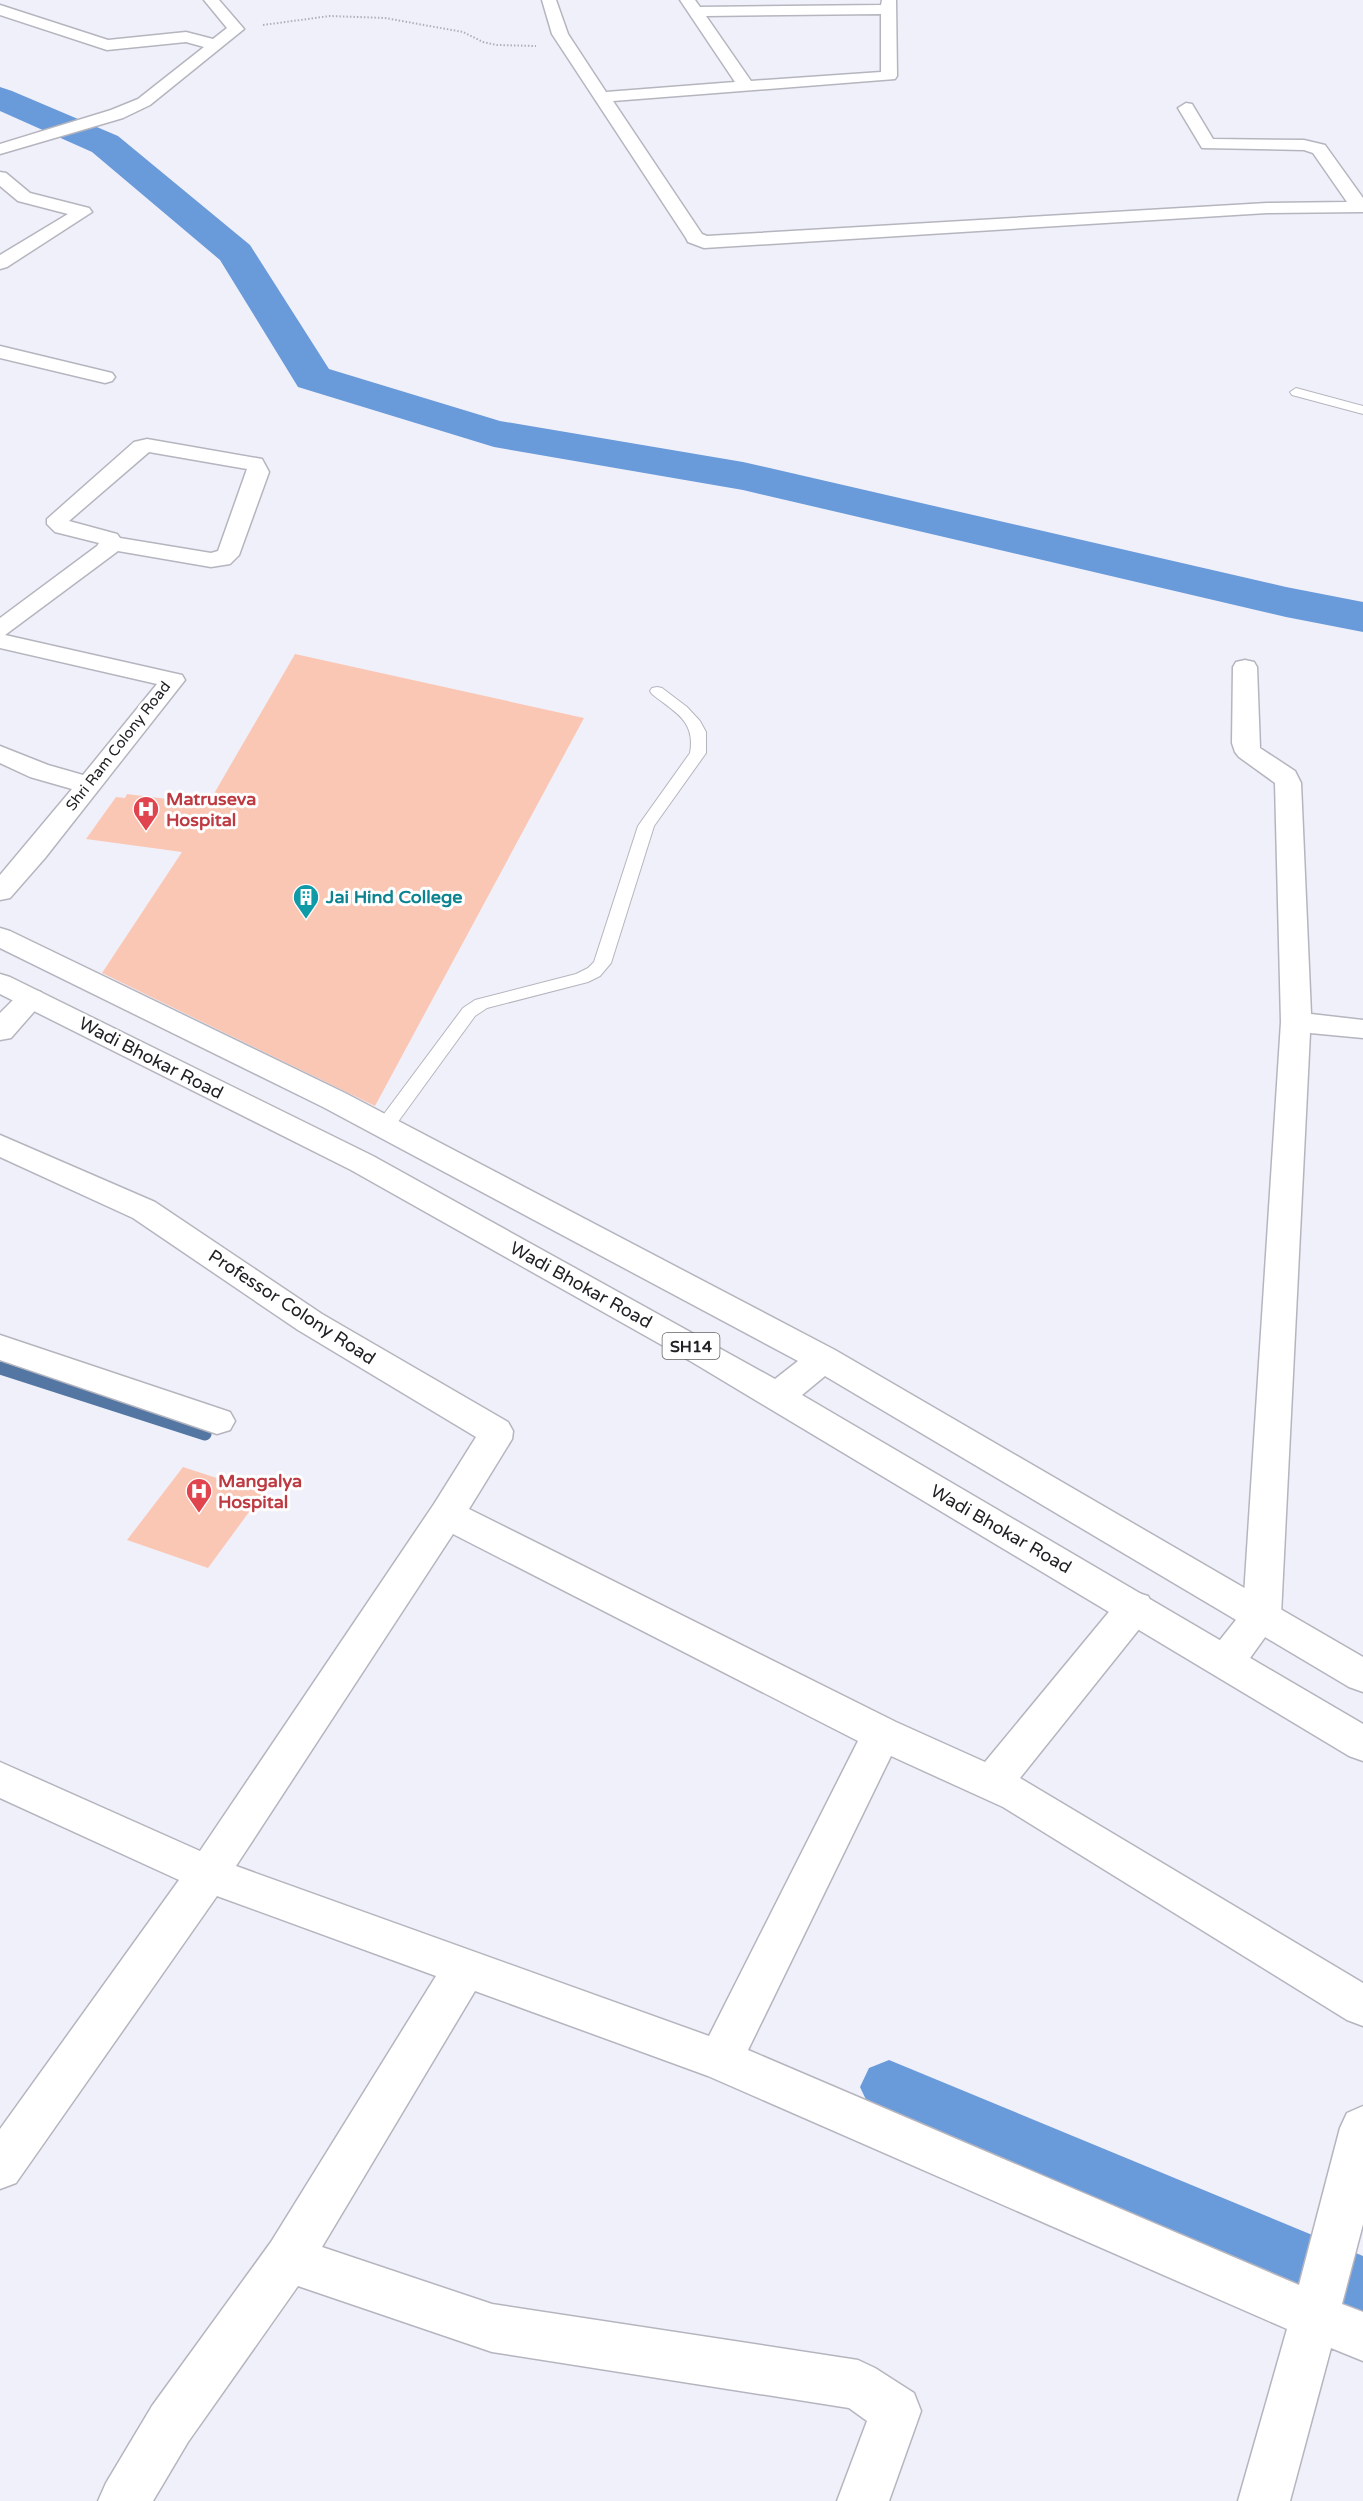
<svg xmlns="http://www.w3.org/2000/svg" width="1363" height="2501" font-family="'Varela Round',sans-serif">
<style>
.lines{fill:none;stroke-linecap:round;stroke-linejoin:round}
.stream{stroke:#5376a3;stroke-width:13}
.canal{fill:#699ada;fill-rule:evenodd}
.river{fill:#699ada;fill-rule:evenodd}
.building{fill:#fbc7b5}
.service-casing{stroke:#b5b5bf;stroke-width:2}
.minor-casing{stroke:#b5b5bf;stroke-width:3}
.primary-casing{stroke:#b5b5bf;stroke-width:3}
.path{stroke:#b0b0b9;stroke-width:2;stroke-dasharray:1.5 2;stroke-linecap:butt}
.service{fill:#fff;fill-rule:evenodd}
.minor{fill:#fff;fill-rule:evenodd}
.primary{fill:#fff;fill-rule:evenodd}
.labels{text-anchor:middle;stroke-width:6;stroke-linejoin:round;paint-order:stroke}
.far-street-label{font-size:15px;fill:#212124;stroke:#fff}
.shield{fill:#fff;stroke:#646466;stroke-width:1.5}
.shield-label{font-size:16px;font-weight:bold;fill:#212124}
.health-label{font-size:18px;font-weight:bold;fill:#be3a42;stroke:#fff;text-anchor:start}
.culture-label{font-size:18px;font-weight:bold;fill:#0d838f;stroke:#fff;text-anchor:start}
.street-label{font-size:18px;fill:#212124;stroke:#fff}
</style>
<rect width="100%" height="100%" fill="#f0f0fb"/>
<g class="lines">
<path class="stream" d="M0,1368L205,1434"/>
<path class="canal" d="M889,2060L1363,2256V2316L869,2106L860,2087L869,2068Z"/>
<path class="river" d="M0,87L12,91L118,136L250,245L329,369L500,421L743,462L1286,587L1363,602V632L1286,617L743,490L494,447L298,387L220,260L92,152L0,111Z"/>
</g>
<path class="building" d="M295,654L584,718L375,1106L102,973L182,852L86,839L116,797L125,798L127,794L208,804Z
M183,1467L263,1493L208,1568L127,1540Z"/>
<g class="lines">
<g class="service-casing">
<path id="service" d="M1296,388L1363,406V414L1292,395L1290,392Z
M657,687L662,688L687,707L700,721L706,732V753L654,826L611,963L600,976L588,982L487,1008L475,1016L392,1130H378L376,1126L378,1122L463,1008L475,1000L576,974L588,968L594,962L638,826L690,753C696,720 674,712 652,694L650,691L652,688Z"/>
</g>
<g class="minor-casing">
<path id="minor" d="M204,0H219L244,29L150,105L123,118L0,154V144L111,110L138,99L204,47L186,42L107,50L0,15V5L108,40L186,32L213,39L227,28Z
M542,0H556L568,34L606,92L735,82L680,0H695L700,7L881,5L882,0H896L897,76L895,79L613,101L702,234L707,236L1267,203L1347,202L1313,153L1304,150L1202,148L1178,108L1186,103L1192,104L1213,139L1304,140L1325,145L1363,198V212L1267,213L704,248L688,242L686,238L552,34ZM881,14V72L751,81L706,16Z
M0,172L6,173L30,193L89,208L92,212L7,267L0,269V255L68,214L18,201L0,186Z
M0,346L112,373L115,377L112,381L105,383L0,358Z
M147,439L262,459L269,472L239,555L230,564L211,567L118,551L5,635L182,675L185,680L45,858L10,898L0,900V875L72,789L30,777L0,763V746L48,765L83,775L157,684L0,648V618L97,546L99,543L55,532L47,524V519L134,442ZM149,452L247,469L218,551L211,553L120,538L117,534L69,521Z
M1245,660L1254,662L1257,667L1260,748L1295,771L1301,783L1311,1014L1363,1020V1038L1310,1033L1281,1615L1240,1672L1226,1677L1212,1672L1207,1661L1212,1650L1243,1611L1281,1022L1275,783L1239,757L1235,752L1232,743L1233,667L1236,662Z
M31,989L41,992L46,998L11,1038L0,1040V1013L21,992Z
M0,1135L155,1202L322,1314L508,1422L513,1431L512,1439L469,1509L896,1722L985,1762L1122,1596L1135,1592L1148,1596L1154,1607L1148,1618L1020,1778L1363,1983V2026L1347,2020L1003,1807L891,1756L748,2050L1299,2285L1340,2128L1347,2113L1363,2106V2224L1342,2304L1363,2312V2361L1331,2348L1290,2501H1238L1287,2329L708,2076L475,1991L322,2247L492,2304L858,2360L875,2368L914,2393L921,2411L889,2501H837L867,2421L849,2408L492,2352L298,2286L188,2442L153,2501H98L106,2483L152,2406L271,2242L436,1976L217,1896L16,2183L0,2189V2129L179,1880L0,1798V1762L200,1851L434,1504L476,1437L298,1330L133,1218L0,1157ZM453,1534L858,1741L709,2036L236,1866Z
M0,1335L230,1412L235,1421L230,1430L217,1434L0,1360Z"/>
</g>
<g class="primary-casing">
<path id="primary" d="M0,928L10,931L345,1093L835,1350L1363,1657V1692L1349,1687L825,1376L802,1395L1363,1724V1761L1349,1756L692,1362L351,1170L0,994V974L10,977L373,1156L775,1379L798,1361L323,1107L0,948Z"/>
</g>
<path class="path" d="M263,25L330,16L385,18L463,32L483,42L497,45L536,46"/>
<use href="#service" class="service"/>
<use href="#minor" class="minor"/>
<use href="#primary" class="primary"/>
</g>
<defs>
<g id="hospital-pin" transform="scale(1.35)"><path d="M0 17L-7.5 6A9.5 9.5 0 1 1 7.5 6Z" fill="#e0444e" stroke="#fff"/><path d="M-5-5h3v3.5h4V-5h3V5h-3V1.5h-4V5h-3Z" fill="#fff"/></g>
<g id="building-pin" transform="scale(1.35)"><path d="M0 17L-7.5 6A9.5 9.5 0 1 1 7.5 6Z" fill="#0f9aa8" stroke="#fff"/><path d="M-4-6H4V6H1V3H-1V6H-4ZM-2.5-4.3h1.7v1.8h-1.7ZM.8-4.3h1.7v1.8H.8ZM-2.5-1h1.7V.8h-1.7ZM.8-1h1.7V.8H.8Z" fill="#fff"/></g>
</defs>
<g fill-rule="evenodd">
<use href="#hospital-pin" x="146" y="809"/>
<use href="#building-pin" x="306" y="897"/>
<use href="#hospital-pin" x="199" y="1491"/>
</g>
<g class="labels">
<g class="far-street-label">
<text transform="translate(118 746) rotate(-52)" y="5">Shri Ram Colony Road</text>
</g>
<rect class="shield" x="662.5" y="1333" width="57" height="26" rx="4.5"/>
<g class="shield-label">
<text x="691" y="1352">SH14</text>
</g>
<g class="health-label">
<text x="166" y="805">Matruseva<tspan x="166" dy="21">Hospital</tspan></text>
<text x="218" y="1487">Mangalya<tspan x="218" dy="21">Hospital</tspan></text>
</g>
<g class="culture-label">
<text x="326" y="903">Jai Hind College</text>
</g>
<g class="street-label">
<text transform="translate(151 1058) rotate(27)" y="6">Wadi Bhokar Road</text>
<text transform="translate(581 1285) rotate(29)" y="6">Wadi Bhokar Road</text>
<text transform="translate(292 1307) rotate(33)" y="6">Professor Colony Road</text>
<text transform="translate(1001 1529) rotate(30)" y="6">Wadi Bhokar Road</text>
</g>
</g>
</svg>
